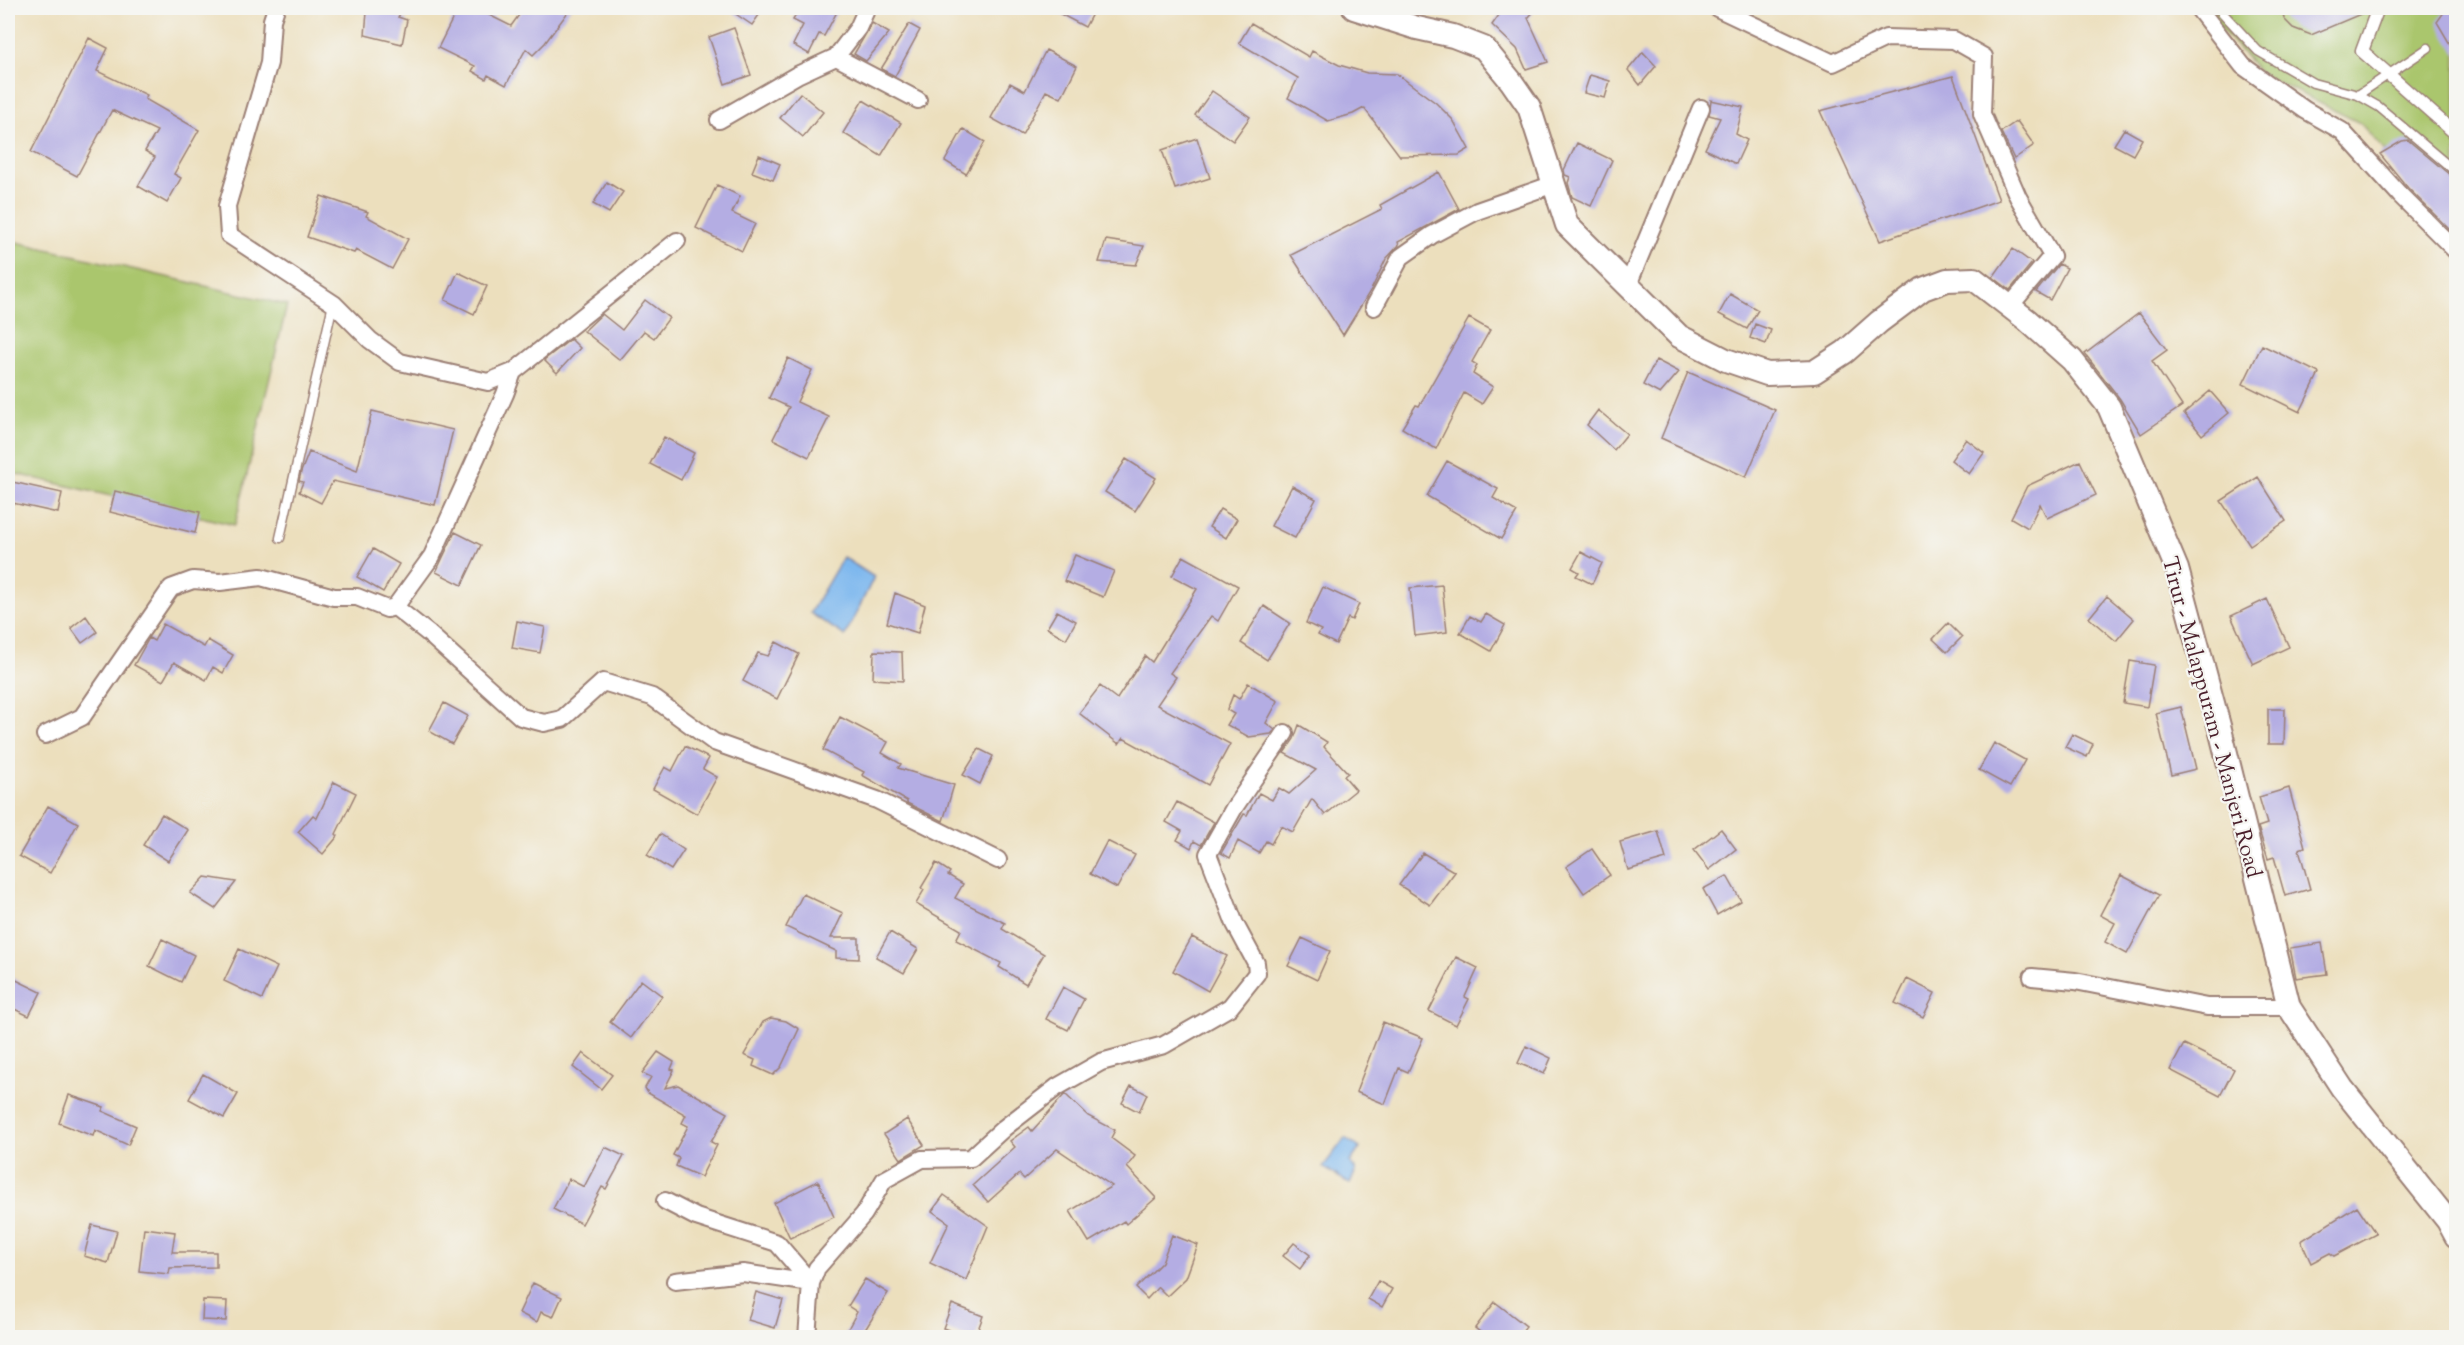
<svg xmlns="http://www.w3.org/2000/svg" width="2464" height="1345" font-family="'Sorts Mill Goudy',serif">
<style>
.green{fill:#aac66d;stroke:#7a724c;stroke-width:1.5}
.water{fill:#7db7ee;stroke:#646b8c;stroke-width:1.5}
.building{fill:#b4ade3}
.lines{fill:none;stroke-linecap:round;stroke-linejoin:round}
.service-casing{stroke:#9b7f74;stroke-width:11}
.pedestrian-casing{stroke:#9b7f74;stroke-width:15}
.minor-casing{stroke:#9b7f74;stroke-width:20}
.secondary-casing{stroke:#9b7f74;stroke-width:26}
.service{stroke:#fff;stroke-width:8}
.pedestrian{stroke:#fff;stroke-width:12}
.minor{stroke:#fff;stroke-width:16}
.secondary{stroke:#fff;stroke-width:22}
.labels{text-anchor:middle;stroke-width:4.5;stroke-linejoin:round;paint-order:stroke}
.street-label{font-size:22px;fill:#4a1f2b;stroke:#f6f6f2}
</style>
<rect width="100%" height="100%" fill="#f6f6f2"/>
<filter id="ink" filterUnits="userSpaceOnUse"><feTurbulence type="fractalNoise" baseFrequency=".0167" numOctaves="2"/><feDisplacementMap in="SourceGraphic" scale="12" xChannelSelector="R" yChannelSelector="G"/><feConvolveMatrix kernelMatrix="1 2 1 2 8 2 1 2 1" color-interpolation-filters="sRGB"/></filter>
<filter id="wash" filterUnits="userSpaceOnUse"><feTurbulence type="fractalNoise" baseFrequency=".008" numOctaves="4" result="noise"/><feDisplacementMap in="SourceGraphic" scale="24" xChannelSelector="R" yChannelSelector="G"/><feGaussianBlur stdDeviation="1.35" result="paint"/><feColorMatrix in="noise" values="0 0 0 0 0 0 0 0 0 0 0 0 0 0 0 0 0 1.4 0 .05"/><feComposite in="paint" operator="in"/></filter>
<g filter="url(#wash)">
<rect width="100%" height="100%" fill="#ecdfbd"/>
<path class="green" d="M2203,8H2456V231L2360,123L2261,74Z
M8,240L287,305L235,525L8,472Z"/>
<path class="water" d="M843,557L874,577L845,636L810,613Z
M1345,1138L1360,1148L1350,1162L1356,1170L1350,1184L1323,1167Z"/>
<g id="blocks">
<path class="building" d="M379,8L401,12L398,17L407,20L402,44L365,35L367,12L374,13Z
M458,8H475L511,26L524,8H571L545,43L533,55L526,49L506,85L488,75L486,79L472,71L475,66L438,48Z
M727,8H764L752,25Z
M800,8H839L824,36L819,34L809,54L793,45L803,25L793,20Z
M1049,8H1095L1085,27Z
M1504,8H1537L1528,18L1548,62L1526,69L1517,49L1492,25Z
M2282,8H2369L2368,11L2311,35L2293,28L2284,19Z
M2447,8H2457V56L2437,22Z
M872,23L889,33L866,61L854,54Z
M1251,23L1309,57L1312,51L1339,65L1367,73L1397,74L1436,103L1453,120L1469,149L1459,155L1400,156L1364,108L1353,114L1328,121L1288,98L1298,78L1239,43Z
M909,24L920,30L895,76L881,69Z
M734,28L751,75L725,84L709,37Z
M89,38L108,48L97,71L147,95L145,99L199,130L174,174L181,178L167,203L138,186L155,157L145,151L157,131L112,110L77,176L31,152Z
M1046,50L1077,66L1061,98L1046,91L1022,135L991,118L1010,83L1025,91Z
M1643,52L1656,66L1640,85L1628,70Z
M1590,75L1610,81L1605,98L1584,93Z
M1953,76L1999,200L1880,241L1820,111Z
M1212,91L1250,117L1233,141L1195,115Z
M800,93L823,112L803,137L780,118Z
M863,100L901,123L881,156L843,133Z
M1711,100L1743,107L1736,134L1747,140L1736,164L1705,149L1720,118L1709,115Z
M2017,121L2034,145L2014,159L2001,132Z
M963,129L985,142L966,174L945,161Z
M2124,129L2142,139L2133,155L2114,145Z
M1197,138L1210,178L1175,189L1162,150Z
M2408,140L2457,181V237L2408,188L2380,154L2402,141Z
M1577,143L1612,160L1591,206L1572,197L1568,183L1570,177L1565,175L1564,170Z
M759,155L780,164L773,180L752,172Z
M1439,172L1459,209L1398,242L1399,245L1386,259L1372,288L1343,335L1291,255L1382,209L1380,205Z
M607,182L623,192L609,213L593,204Z
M717,185L740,196L732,213L755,224L742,251L696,228Z
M321,196L368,212L366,216L408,239L392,269L356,250L354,253L307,237Z
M1106,240L1144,246L1136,265L1099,262Z
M2013,249L2032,263L2010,290L1993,277Z
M2059,264L2067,268L2050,300L2036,292Z
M458,272L487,286L474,314L445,300Z
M1730,294L1758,310L1747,329L1719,314Z
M645,300L669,318L654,338L644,331L620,360L584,331L602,314L622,330Z
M2139,313L2167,350L2152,361L2182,406L2141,434L2120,399L2085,354Z
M1469,318L1490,330L1472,362L1477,365L1473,374L1493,387L1482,404L1464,393L1436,449L1402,428L1416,405L1419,406Z
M1755,324L1771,330L1766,344L1750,338Z
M571,339L580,348L557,373L544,360Z
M2262,345L2319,373L2300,412L2243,384Z
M788,358L812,370L797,402L829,417L809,457L773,439L789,407L769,398Z
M1656,360L1679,372L1660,394L1643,385Z
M1688,372L1775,410L1746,477L1661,438Z
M2210,391L2229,413L2202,435L2184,413Z
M1598,410L1627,434L1614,450L1587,425Z
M372,411L453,430L435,505L333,481L321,503L299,492L303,482L299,481L301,472L309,452L357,471Z
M664,437L694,453L681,480L650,464Z
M1966,439L1984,453L1969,474L1951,460Z
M1126,459L1156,478L1135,511L1105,492Z
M1447,461L1498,489L1493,498L1517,512L1501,539L1427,496Z
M2080,461L2096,495L2047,518L2040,504L2028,528L2011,518L2027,486Z
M2258,477L2286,521L2250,545L2221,501Z
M8,481L62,493L58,513L8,502Z
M1292,486L1316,499L1295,538L1271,526Z
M115,491L200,512L195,533L110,512Z
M1220,509L1237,519L1226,538L1209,527Z
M455,532L481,545L462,585L436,572Z
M373,549L399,564L383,592L357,577Z
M1581,552L1602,563L1592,584L1576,576L1579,572L1572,568Z
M1075,555L1114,571L1103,597L1064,581Z
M1183,556L1238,586L1218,621L1211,616L1170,673L1176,677L1157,705L1230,744L1208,785L1123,738L1119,744L1079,713L1100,686L1117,699L1145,656L1152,662L1197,589L1172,576Z
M1442,585L1447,632L1415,636L1410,588Z
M1323,587L1359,604L1352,620L1348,618L1336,644L1318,635L1321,630L1306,623Z
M895,593L925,605L918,633L887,623Z
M2107,596L2134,619L2116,641L2089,618Z
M2267,599L2289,647L2253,664L2231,616Z
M1264,606L1290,623L1267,660L1241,643Z
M1057,611L1076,621L1066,639L1047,628Z
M1486,614L1505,625L1491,651L1460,633L1470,616L1481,622Z
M86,616L97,632L82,643L71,628Z
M517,621L545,627L540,653L512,648Z
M1948,623L1962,637L1947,652L1933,639Z
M163,624L204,647L208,640L233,655L223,673L213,667L206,680L174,662L163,681L134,665L149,638L154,641Z
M776,642L799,654L777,699L743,681L758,653L768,656Z
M874,651L902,652L903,681L873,679Z
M2130,661L2154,665L2147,707L2123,703Z
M1248,683L1278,701L1266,723L1275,730L1271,734L1249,737L1227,725L1234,714L1227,710L1233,695L1239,699Z
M444,703L468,716L452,744L429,731Z
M2181,707L2196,769L2171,775L2156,713Z
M2268,709H2285L2284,744H2268Z
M840,717L888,742L882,753L901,764L898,768L954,785L943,821L907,803V801L862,775L864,772L823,750Z
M1299,725L1327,742L1324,747L1348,773L1344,776L1356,790L1325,815L1312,799L1293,832L1281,826L1271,844L1266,841L1259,853L1238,841L1230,858L1221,853L1244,814L1247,815L1259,793L1272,800L1279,788L1289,794L1316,770L1284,753L1294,739Z
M2072,734L2093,744L2087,757L2065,747Z
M1994,743L2025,760L2010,787L1979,770Z
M685,746L709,758L703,769L717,777L697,814L653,789L665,767L672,771Z
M979,749L993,756L980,784L963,775Z
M334,782L356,793L336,834L338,836L323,854L298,832L313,815L317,818Z
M2289,788L2305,847L2299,849L2310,889L2285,896L2274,857L2268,859L2258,827L2267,824L2259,797Z
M1177,802L1214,822L1201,845L1194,841L1191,848L1177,840L1182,831L1166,822Z
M48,806L78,823L50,873L19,856Z
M162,814L188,830L168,861L143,845Z
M1721,829L1736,849L1709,870L1694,850Z
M1658,831L1666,859L1628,870L1620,842Z
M660,834L684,850L671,870L647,855Z
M1107,841L1135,855L1117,888L1090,874Z
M1592,849L1610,875L1584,893L1566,867Z
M1423,853L1455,872L1430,905L1399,885Z
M936,863L950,872L948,875L963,884L955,898L1005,923L1002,929L1044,954L1026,984L999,967L1001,963L956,940L961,930L916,904L924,890L921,888Z
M2121,875L2159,895L2127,954L2105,942L2115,923L2100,915Z
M1727,876L1741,901L1717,915L1703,889Z
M205,877L236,882L215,909L190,893Z
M803,894L843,913L831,938H859V959L836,958V951L786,927Z
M890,932L918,949L904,973L876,957Z
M1192,937L1227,956L1208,991L1173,971Z
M1302,938L1330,951L1317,980L1288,966Z
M162,939L194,955L181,982L149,966Z
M2322,943L2327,974L2296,978L2290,948Z
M239,949L277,967L262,999L224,981Z
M1456,957L1478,968L1465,997L1469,999L1456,1025L1429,1011Z
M8,976L41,992L29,1016L8,1006Z
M1907,979L1935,993L1923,1017L1895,1003Z
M641,980L662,996L631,1038L610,1022Z
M1063,987L1084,999L1068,1030L1046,1019Z
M771,1018L786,1021L799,1029L781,1067L773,1075L753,1066L755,1060L744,1055L763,1022Z
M1383,1022L1423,1038L1408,1072L1399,1068L1385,1104L1356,1092Z
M2184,1044L2234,1069L2220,1096L2170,1070Z
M1526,1046L1551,1058L1544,1074L1518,1063Z
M658,1052L674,1062L671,1069L674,1070L665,1088L678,1085L728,1113L711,1142L717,1145L701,1177L676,1166L679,1158L673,1155L688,1126L682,1123L686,1115L648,1093L645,1088L651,1077L642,1073Z
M583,1053L612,1075L601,1089L573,1067Z
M203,1074L238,1094L224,1118L189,1099Z
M1131,1086L1147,1094L1139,1112L1122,1103Z
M1065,1094L1088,1116L1115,1130L1111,1138L1135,1156L1127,1167L1156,1198L1126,1224L1124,1221L1089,1242L1070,1211L1112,1186L1057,1149L1024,1179L1019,1174L988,1202L973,1185L1015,1147L1010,1141L1029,1127L1032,1131Z
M69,1095L104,1107L102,1111L136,1126L128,1145L95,1130L93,1136L59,1123Z
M907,1119L924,1145L901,1159L884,1134Z
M605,1147L624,1156L606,1189L602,1187L582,1224L553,1209L569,1179L584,1187Z
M818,1181L834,1217L790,1238L774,1203Z
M944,1195L988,1226L966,1280L930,1263L949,1223L932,1211Z
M2357,1206L2376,1234L2334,1256L2330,1253L2311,1263L2301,1241Z
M92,1225L117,1231L108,1263L84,1256Z
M144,1228L175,1232L172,1252H216V1267L170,1268L169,1274L139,1271Z
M1172,1235L1198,1245L1186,1278L1167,1296L1158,1287L1147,1299L1136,1288L1162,1262Z
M1294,1243L1310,1255L1300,1269L1283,1256Z
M865,1279L888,1293L860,1338H843L857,1312L848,1306Z
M1378,1281L1392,1289L1382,1307L1368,1299Z
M533,1283L562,1297L553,1317L541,1312L537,1322L519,1313Z
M756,1292L783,1300L775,1328L748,1320Z
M203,1300L227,1301L226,1321L202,1320Z
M1495,1302L1526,1326L1517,1338H1488L1475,1328Z
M952,1304L983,1316L975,1338H969L943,1328Z"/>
</g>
</g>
<g filter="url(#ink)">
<use href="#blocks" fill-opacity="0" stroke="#9b7f74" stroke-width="1.5"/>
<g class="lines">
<g class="service-casing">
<path id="service" d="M2218,8L2258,51L2313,83L2358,95L2379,107L2456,172
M2358,95L2428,48
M280,538L333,304"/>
</g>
<g class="pedestrian-casing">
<path id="pedestrian" d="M2378,8L2362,51L2456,134"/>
</g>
<g class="minor-casing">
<path id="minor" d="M276,8L272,20L269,63L227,206L229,235L334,304L370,340L400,362L488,382L513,372L677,241
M1717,8L1833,63L1886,38L1954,40L1984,57L1982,114L2018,197L2052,256L2010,306
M2198,8L2243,66L2305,110L2342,131L2400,195L2456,251
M836,57L918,100
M719,120L797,75L836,57L858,28L867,8
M1628,285L1701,108
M1374,307L1401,257L1432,235L1477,211L1554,184
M395,607L428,633L521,717L544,723L562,719L603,682L652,697L714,742L877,800L998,860
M45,735L82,717L171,588L193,580L220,582L261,577L334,597H357L387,609L395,607L432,556L505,394L513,372
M2032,977L2075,981L2207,1007H2289
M665,1201L696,1217L777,1243L811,1283L743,1273L675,1281
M807,1338L811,1283L817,1268L864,1214L884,1180L922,1159L971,1158L1004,1128L1057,1087L1101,1062L1164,1045L1230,1007L1257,973L1256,963L1235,924L1208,854L1234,808L1285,733"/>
</g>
<g class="secondary-casing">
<path id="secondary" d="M1354,8L1417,28L1453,36L1484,48L1511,81L1529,107L1567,225L1679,336L1726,360L1767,374L1814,372L1845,352L1879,322L1923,289L1947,280L1974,279L2027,320L2072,360L2109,407L2177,569L2221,733L2289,1007L2342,1088L2448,1221L2456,1236"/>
</g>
<use href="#service" class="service"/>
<use href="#pedestrian" class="pedestrian"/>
<use href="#minor" class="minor"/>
<use href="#secondary" class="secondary"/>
</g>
</g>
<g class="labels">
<g class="street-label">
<text transform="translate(2213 717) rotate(75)" y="8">Tirur - Malappuram - Manjeri Road</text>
</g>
</g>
<rect width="2464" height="1345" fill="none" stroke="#f6f6f2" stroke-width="30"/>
</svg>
